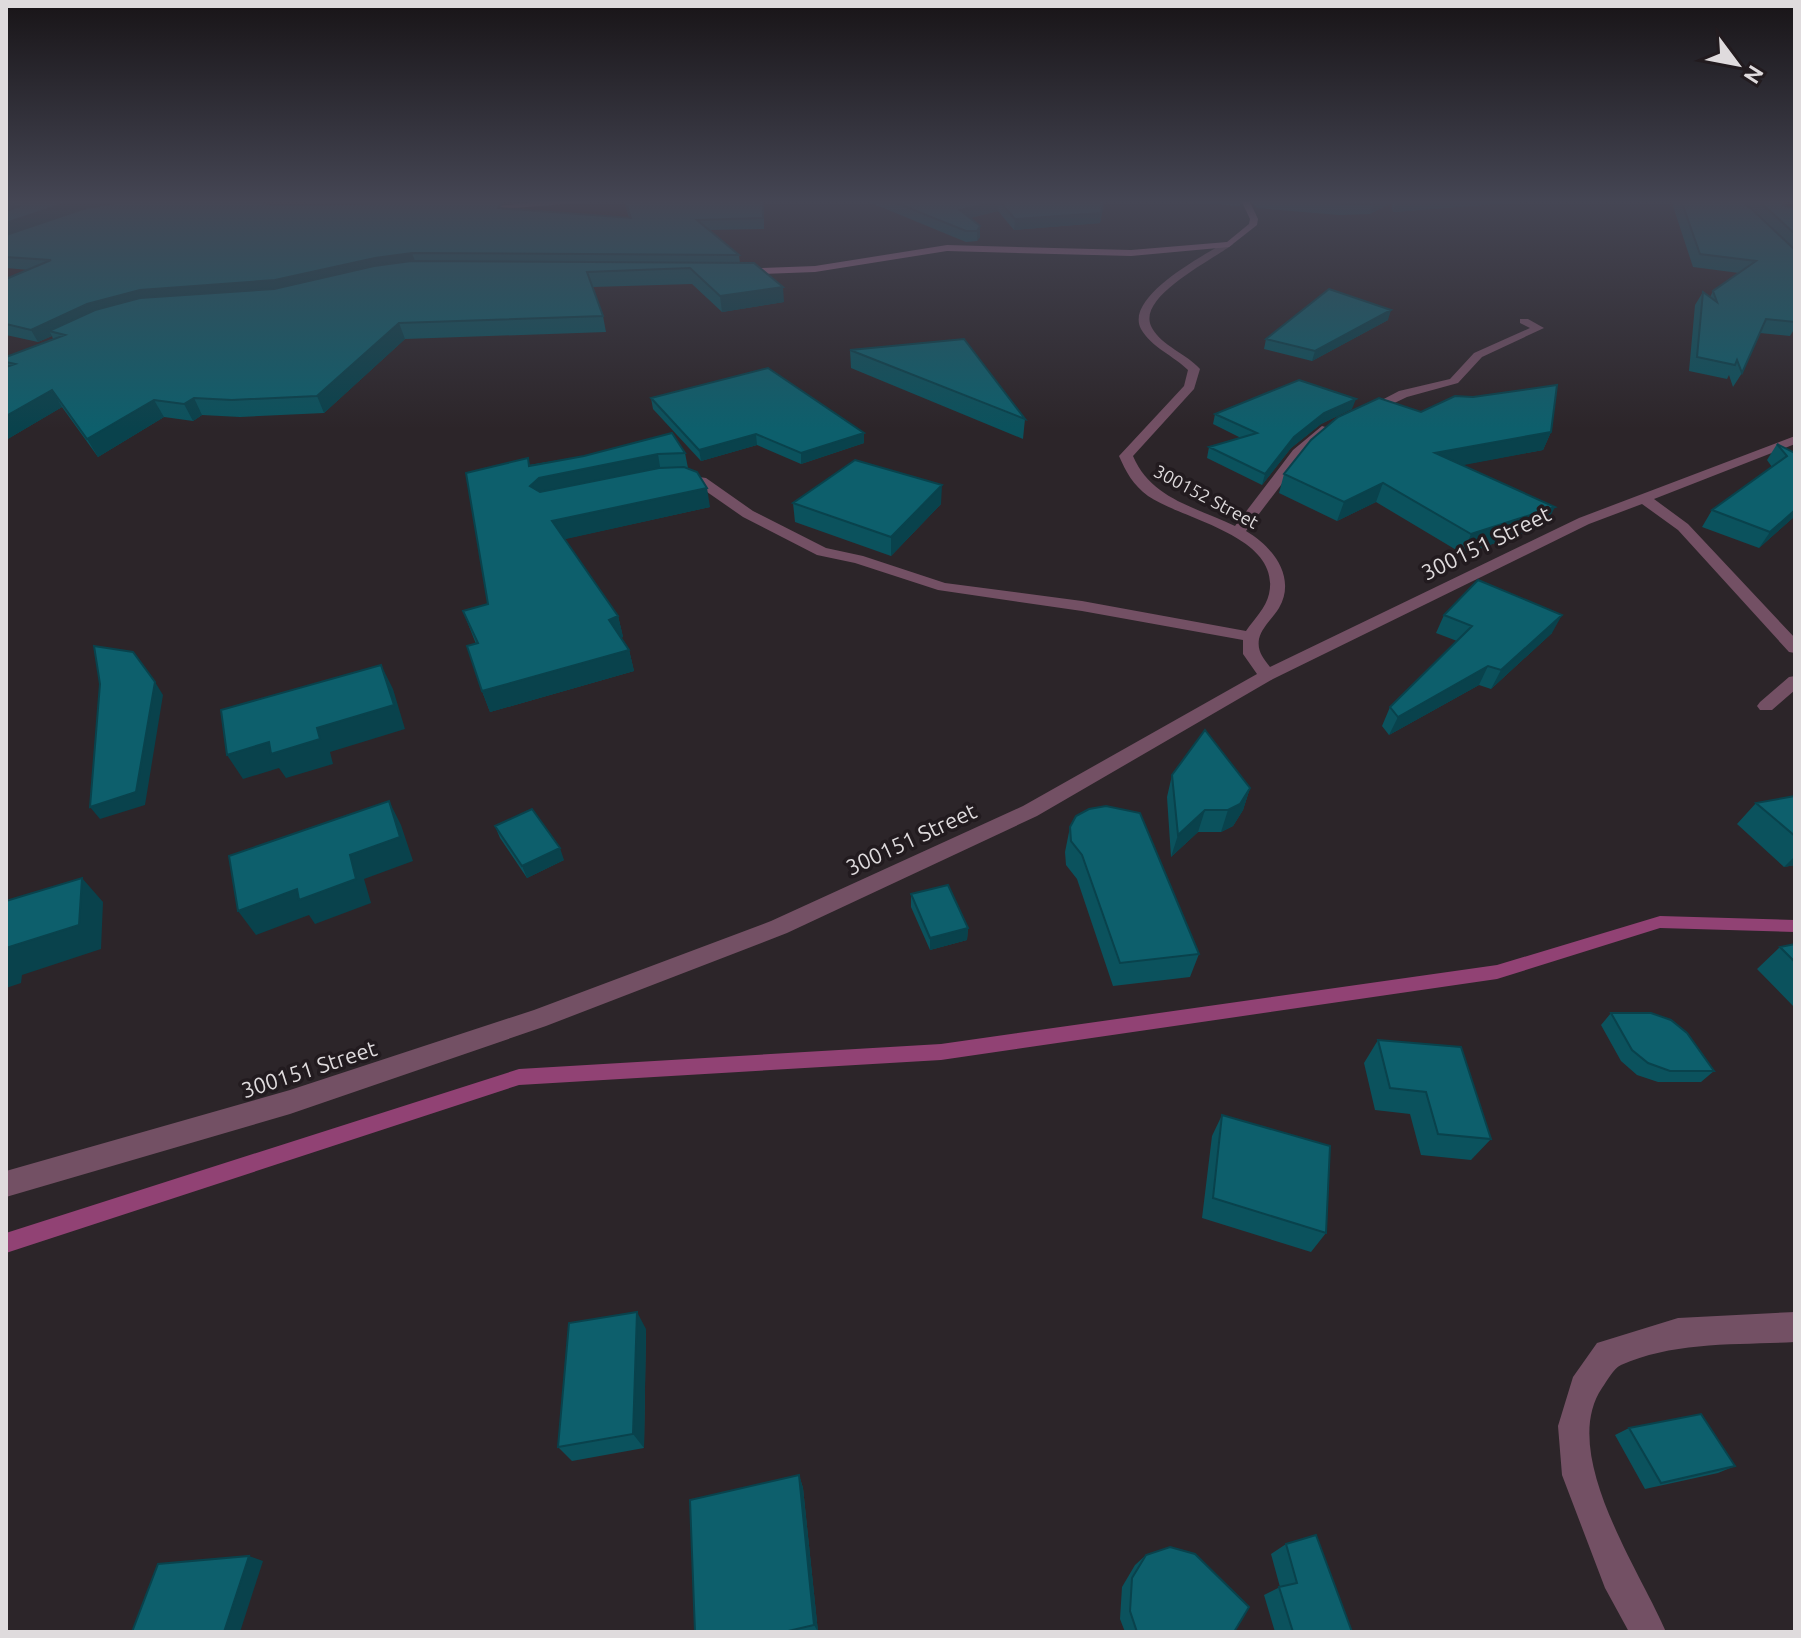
<svg xmlns="http://www.w3.org/2000/svg" width="1801" height="1638" font-family="Ubuntu,sans-serif">
<style>
.lines{fill:none;stroke-linecap:round;stroke-linejoin:round}
.stream{fill:#914274;fill-rule:evenodd}
.street{fill:#735064;fill-rule:evenodd}
.secondary{fill:#9e6687;fill-rule:evenodd}
.wall{fill:#0b525d}
.shaded-wall{fill:#09424c}
.building{fill:#0d5f6c;stroke:#09424c;stroke-width:2}
.labels{text-anchor:middle;stroke-width:7;stroke-linejoin:round;paint-order:stroke}
.far-street-label{font-size:18px;fill:#dfdbdd;stroke:#221b1f}
.street-label{font-size:22px;fill:#dfdbdd;stroke:#221b1f}
</style>
<rect width="100%" height="100%" fill="#2c2529"/>
<g class="lines">
<path class="stream" d="M1660,916L1795,920V932L1660,928L1497,979L941,1060L519,1085L6,1253V1233L519,1069L941,1044L1497,965Z"/>
<path class="street" d="M553,200H615L476,211L472,209Z
M1226,242L1233,244C1215,259 1134,297 1152,328C1162,346 1187,354 1200,369L1194,389L1133,456C1151,499 1196,507 1235,526L1293,450L1322,426L1332,429L1303,456L1246,531C1272,546 1297,577 1279,608C1273,618 1262,627 1259,639C1257,651 1263,658 1270,667L1579,518L1795,436V444L1654,499L1688,524L1795,638V653L1789,652L1678,530L1642,504L1589,524L1273,679L1037,816L787,933L546,1026L290,1114L6,1197V1171L290,1090L534,1010L771,921L1023,806L1257,674L1243,654V640L1082,611L938,590L855,563L817,555L743,517L697,485L671,478L678,474L706,478L753,511L826,548L863,556L945,583L1082,601L1246,631C1254,619 1266,608 1269,594C1282,536 1183,520 1148,496C1133,485 1126,472 1119,456L1184,386L1188,370C1174,356 1151,347 1141,329C1124,297 1204,255 1226,242Z
M1520,319H1528L1544,328L1482,357L1458,383L1407,397L1367,416L1357,413L1399,391L1450,379L1474,353L1530,328L1520,323Z
M1795,676V690L1772,710H1760L1757,706L1760,702L1789,677Z
M1795,1312V1342C1738,1345 1674,1341 1621,1365C1613,1369 1607,1381 1602,1388C1558,1453 1641,1572 1666,1632H1629L1605,1588L1562,1475L1558,1426L1573,1377L1597,1343L1678,1318Z"/>
<path class="secondary" d="M1241,200H1249L1258,219L1257,225L1229,247L1131,256L947,251L815,272L739,275L734,272L739,269L815,266L947,245L1131,250L1227,242L1249,224L1250,219Z"/>
</g>
<path class="wall" d="M6,200L275,205L335,204L268,200H515L514,202H491L504,208L629,218L624,200H764V229L709,230L739,255L740,263L784,302L722,312L692,284L593,287L603,316L606,332L405,339L324,413L240,417L202,415L193,421L164,417L98,457L62,407L6,440V357L53,339L52,336L38,342L6,335V279L29,270L6,268Z
M864,200H1104L1100,223L1014,230L998,211L970,218L980,226V237L977,241L966,242Z
M1164,200H1242L1240,206Z
M1251,200H1545L1393,212L1391,203L1370,214L1339,215L1256,208Z
M1671,200H1776L1788,207L1795,208V328L1790,336L1760,333L1742,373L1733,387L1729,375L1727,379L1689,371L1695,305L1703,292L1710,297L1713,291L1739,273L1693,267Z
M1388,320L1312,361L1264,349L1266,339Z
M850,350L1025,419L1023,439L851,368Z
M651,398L864,433V443L801,464L757,445L701,461L653,409Z
M1352,409L1321,424L1291,448L1262,485L1207,458L1209,447L1241,438L1213,424L1215,414Z
M1421,412L1551,432L1543,450L1461,465L1545,526L1463,554L1376,502L1337,521L1279,493L1284,474Z
M1777,444L1795,453V516L1759,548L1702,527L1712,510L1772,467L1767,460Z
M685,453L688,468L710,507L564,539L618,616L623,637L621,638L629,650L634,671L490,712L482,691L476,644L463,611L488,604L528,458L529,465L584,456Z
M793,503L941,504L891,556L795,522Z
M1444,615L1552,633L1491,689L1479,685L1389,735L1382,726L1390,707L1457,641L1436,633Z
M1172,775L1250,788L1243,810L1233,826L1221,832H1198L1171,857L1167,797Z
M1795,796V865L1784,867L1737,824L1756,803Z
M495,826L564,860L527,878L500,838Z
M1070,827L1199,954L1190,977L1113,986L1077,879L1066,865L1065,852Z
M911,894L968,928L967,940L930,950L911,907Z
M1795,944V1008L1757,969L1780,947Z
M1611,1013L1714,1071L1701,1082H1658L1637,1075L1621,1061L1601,1025Z
M1378,1040L1491,1139L1471,1160L1421,1155L1410,1114L1375,1110L1364,1063Z
M1222,1115L1326,1233L1311,1252L1202,1218L1212,1136Z
M646,1329L644,1448L572,1461L558,1447Z
M1629,1428L1735,1466L1718,1473L1645,1489L1615,1435Z
M799,1475L803,1488L818,1632H695Z
M1286,1544L1352,1632H1275L1264,1595L1280,1587L1271,1554Z
M1146,1555L1234,1632H1125L1120,1619L1122,1587L1135,1565Z"/>
<path class="shaded-wall" d="M74,200H142L6,236V223Z
M1104,200L1100,223L1014,230L1015,219Z
M1381,200H1393L1391,203L1370,214L1373,204Z
M1423,200H1545L1393,212L1396,202Z
M999,201L998,211L960,220V210Z
M980,226V237L977,241V231Z
M412,253L416,264L49,331L52,336L38,342L31,330L87,304L140,290Z
M783,287L784,302L722,312L720,296Z
M1391,310L1388,320L1312,361L1315,351Z
M399,323L405,339L324,413L317,396Z
M52,390L62,407L6,440V416Z
M194,398L202,415L193,421L184,404Z
M1356,399L1352,409L1321,424L1291,448L1262,485L1265,474L1294,437L1324,413Z
M154,400L164,417L98,457L87,439Z
M1551,432L1543,450L1427,472L1435,453Z
M864,433V443L801,464V453Z
M756,434L757,445L701,461L699,450Z
M658,454L661,473L544,497L530,486L528,458L533,477L539,478Z
M1383,483L1376,502L1337,521L1344,502Z
M942,485L941,504L891,556V537Z
M707,488L710,507L557,541L552,521Z
M1555,507L1545,526L1463,554L1471,534Z
M1795,510V516L1759,548L1770,532Z
M1562,615L1552,633L1491,689L1501,670Z
M618,616L623,637L614,640L609,620Z
M629,650L634,671L490,712L482,691Z
M381,665L393,689L405,729L330,752L333,764L286,778L279,768L243,779L227,755L317,728Z
M1488,666L1479,685L1389,735L1398,717Z
M155,682L163,695L145,805L100,819L90,807Z
M1250,788L1243,810L1233,826L1221,832L1228,810Z
M389,801L401,825L413,861L364,879L371,903L315,924L309,915L256,935L238,911Z
M1205,810L1198,832L1171,857L1178,835Z
M560,848L564,860L527,878L522,866Z
M1795,856V865L1784,867Z
M82,878L103,902L101,949L22,975L21,983L6,988V948Z
M968,928L967,940L930,950V938Z
M637,1312L646,1329L644,1448L633,1434Z
M799,1475L803,1488L818,1632L814,1625Z
M249,1556L263,1561L240,1632H224Z"/>
<path class="building" d="M6,200H74L6,223V211L20,206L6,205Z
M136,200H239L275,205L503,202L498,208L631,218L625,200H763V218L697,220L739,255L412,253L375,258L275,280L140,290L87,304L31,330L6,324V279L51,260L6,257V235L86,208Z
M889,200H1104L1101,213L1015,219L999,201L960,210L980,226L977,231H966Z
M1288,200H1381L1373,204H1342Z
M1396,200H1423L1396,202Z
M1681,200H1742L1795,250V322L1766,319L1742,373L1737,360L1735,365L1697,357L1703,292L1717,302L1713,291L1756,261L1700,254Z
M1758,200H1776L1788,207L1795,208V234Z
M411,261L754,263L783,287L720,296L690,268L587,272L603,316L399,323L317,396L232,400L194,398L184,404L154,400L87,439L52,390L6,416V367L15,364L6,362V357L65,335L49,331L95,310L140,298L274,289L374,266Z
M1329,289L1391,310L1315,351L1266,339Z
M964,339L1025,419L850,350Z
M768,368L864,433L801,453L756,434L699,450L651,398Z
M1299,380L1356,399L1324,413L1294,437L1265,474L1209,447L1257,433L1215,414Z
M1557,385L1551,432L1435,453L1555,507L1471,534L1383,483L1344,502L1284,474L1311,440L1338,417L1379,398L1421,412L1455,396L1473,397Z
M672,433L685,453L658,454L539,478L530,486L540,492L659,468L684,467L697,472L707,488L552,521L618,616L609,620L629,650L482,691L467,646L478,643L463,611L488,604L466,473L528,458L529,466L584,456Z
M1777,444L1795,453V510L1770,532L1712,510L1787,456Z
M855,460L942,485L891,537L793,503Z
M1478,580L1562,615L1501,670L1488,666L1398,717L1390,707L1472,626L1444,615Z
M94,646L133,652L155,682L136,792L90,807L100,684Z
M381,665L394,705L317,728L320,739L271,754L269,742L227,755L221,710Z
M1205,730L1250,788L1240,804L1228,810H1205L1178,835L1172,775Z
M1795,796V836L1756,803Z
M389,801L400,837L350,855L356,879L299,900L297,889L238,911L229,856Z
M1106,806L1140,813L1199,954L1120,963L1082,855L1071,841L1070,827L1076,816L1089,809Z
M532,809L560,848L522,866L495,826Z
M82,878L79,925L6,948V901Z
M948,885L968,928L930,938L911,894Z
M1795,944V962L1780,947Z
M1611,1013H1651L1671,1020L1687,1033L1714,1071H1670L1648,1063L1632,1050Z
M1378,1040L1461,1047L1491,1139L1438,1134L1426,1092L1390,1088Z
M1222,1115L1330,1146L1326,1233L1213,1198Z
M637,1312L633,1434L558,1447L569,1323Z
M1701,1414L1735,1466L1661,1483L1629,1428Z
M799,1475L814,1625L784,1632H695L690,1500Z
M1316,1535L1352,1632H1293L1279,1587L1297,1583L1286,1544Z
M1170,1547L1195,1554L1249,1607L1234,1632H1137L1130,1611L1132,1578L1146,1555Z
M249,1556L224,1632H132L158,1564Z"/>
<linearGradient id="sky" x2="0" y2="1"><stop stop-color="#181417"/><stop offset="0.47" stop-color="#454654"/><stop offset="1" stop-color="#454654" stop-opacity="0"/></linearGradient>
<rect width="1801" height="429" fill="url(#sky)"/>
<g class="labels">
<g class="far-street-label">
<text transform="translate(1206 497) rotate(28)" y="6">300152 Street</text>
</g>
<g class="street-label">
<text transform="translate(1486 543) rotate(-26)" y="8">300151 Street</text>
<text transform="translate(911 839) rotate(-25)" y="8">300151 Street</text>
<text transform="translate(309 1069) rotate(-18)" y="8">300151 Street</text>
</g>
</g>
<rect width="1801" height="1638" fill="none" stroke="#dfdbdd" stroke-width="16"/>
<g transform="translate(1737 64) rotate(122)" stroke="#221b1f" stroke-width="6" paint-order="stroke">
<path d="M0-6L14 30L0 20L-14 30Z" fill="#dfdbdd"/>
<text y="-12" font-size="22" font-weight="bold" text-anchor="middle" fill="#dfdbdd">N</text>
</g>
</svg>
